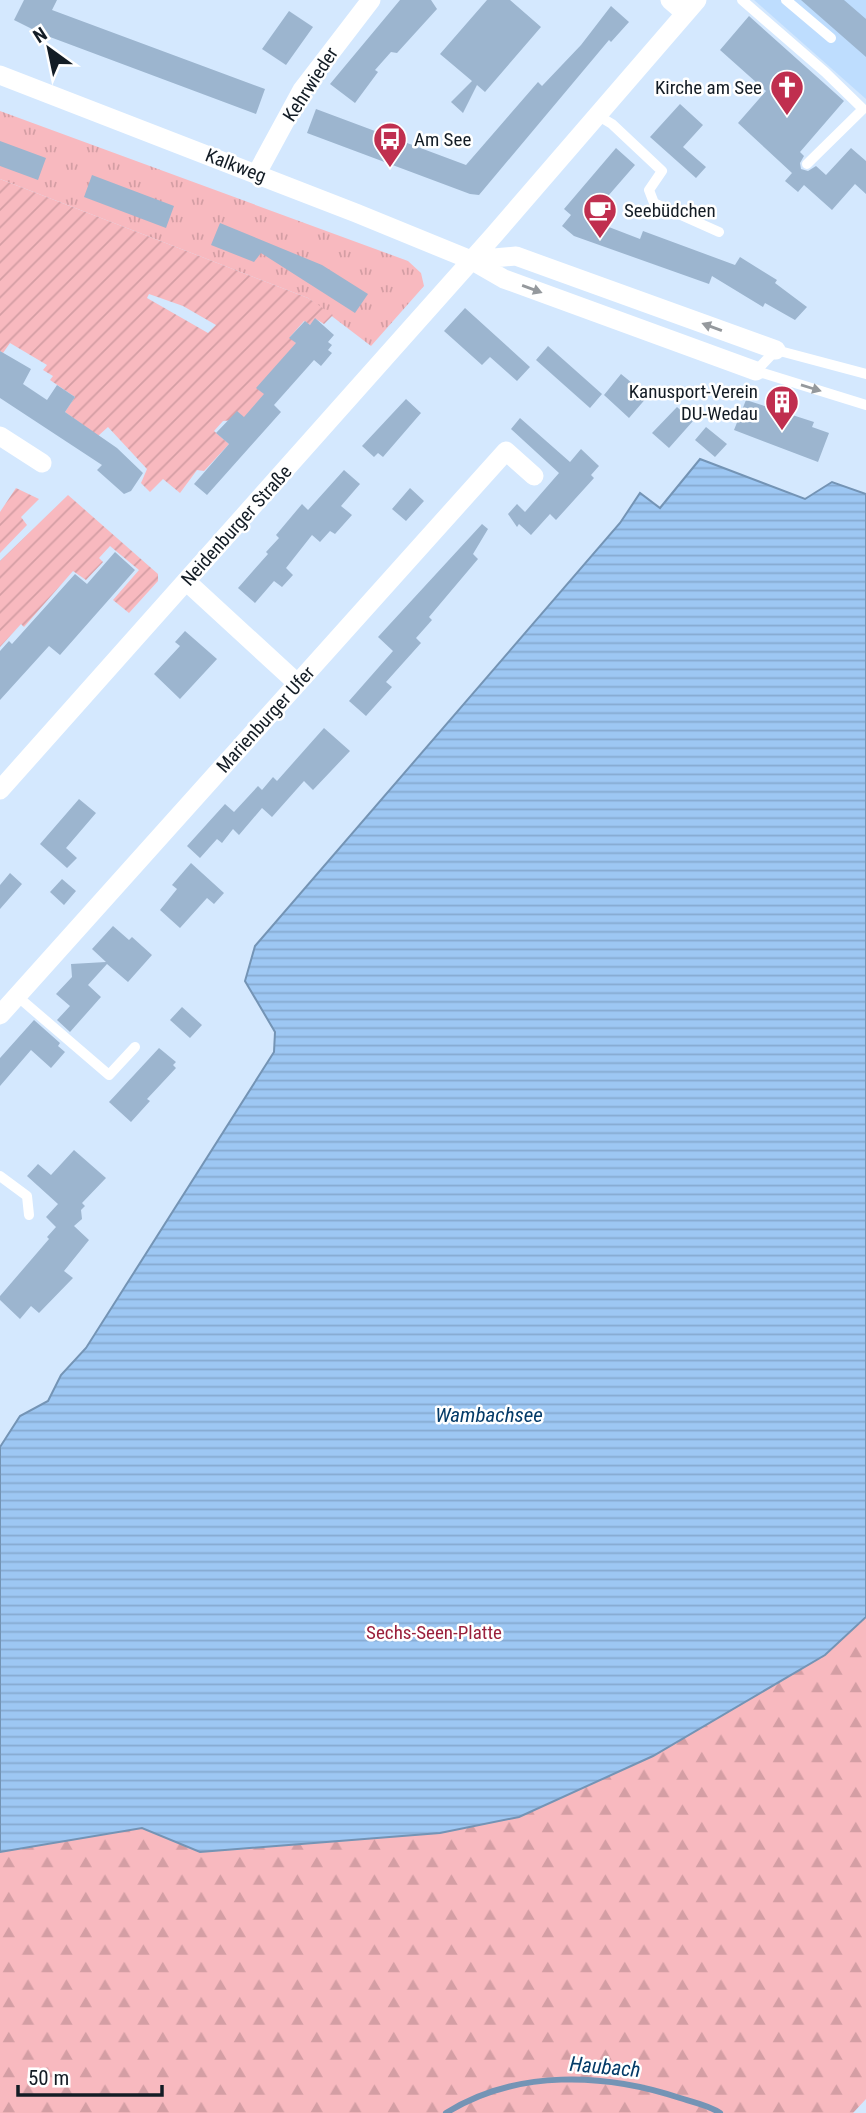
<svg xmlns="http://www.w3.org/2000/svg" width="866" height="2113" font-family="'Roboto Condensed',sans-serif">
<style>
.built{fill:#beddfe}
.grass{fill:url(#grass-tufts)}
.forest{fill:url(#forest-firs)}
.garden{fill:url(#garden-furrows);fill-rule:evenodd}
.water{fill:url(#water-rules);stroke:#7494b5;stroke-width:2}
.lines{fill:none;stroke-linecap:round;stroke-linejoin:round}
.stream{stroke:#7494b5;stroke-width:6}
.building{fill:#9cb5cf}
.service{stroke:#fff;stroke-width:10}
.minor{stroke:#fff;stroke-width:19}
.oneway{fill:#95999d}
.labels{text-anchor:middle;stroke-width:5;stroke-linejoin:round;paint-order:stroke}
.street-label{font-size:19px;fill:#131c25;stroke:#fff}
.poi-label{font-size:19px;fill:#131c25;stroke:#fff;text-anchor:end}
.park-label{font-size:19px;fill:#9a203c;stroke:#fff}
.water-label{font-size:21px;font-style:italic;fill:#043b68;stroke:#fff}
</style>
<defs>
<pattern id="grass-tufts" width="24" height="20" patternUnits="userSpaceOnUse" patternTransform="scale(1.75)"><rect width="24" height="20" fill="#f8b9bf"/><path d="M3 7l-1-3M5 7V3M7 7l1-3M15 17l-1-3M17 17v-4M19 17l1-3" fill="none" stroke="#d49ea4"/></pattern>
<pattern id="forest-firs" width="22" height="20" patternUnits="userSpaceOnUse" patternTransform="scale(1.75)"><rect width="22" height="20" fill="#f8b9bf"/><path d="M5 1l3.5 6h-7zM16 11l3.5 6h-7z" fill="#d49ea4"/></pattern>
<pattern id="garden-furrows" width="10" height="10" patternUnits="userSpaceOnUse" patternTransform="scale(1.75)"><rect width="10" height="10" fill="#f8b9bf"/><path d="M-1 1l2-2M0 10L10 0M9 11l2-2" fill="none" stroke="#d49ea4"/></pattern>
<pattern id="water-rules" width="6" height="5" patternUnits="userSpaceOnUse" patternTransform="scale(1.75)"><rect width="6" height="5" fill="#9dc7f3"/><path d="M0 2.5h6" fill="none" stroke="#86aad0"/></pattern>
</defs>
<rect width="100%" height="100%" fill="#d4e8fe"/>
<path class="built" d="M754,0H866V99Z"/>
<path class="grass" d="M0,111L408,261L421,273L424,286L371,346L308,298L0,179Z"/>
<path class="forest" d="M866,1617V2099L853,2113H0V1852L142,1828L201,1852L519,1817L653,1756L825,1655Z"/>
<path class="garden" d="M0,179L308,298L333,315L324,324L316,319L310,325L304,321L290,337L298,345L271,372L289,388L246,419L223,421L214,431L229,444L204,471L197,470L180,493L163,479L150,492L141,483L147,469L108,427L98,436L65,412L75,397L50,380L53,376L43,370L47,365L10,343L3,353L0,351ZM149,294L183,306L216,325L208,333L147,298Z
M16,488L39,499L21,517L27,525L0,553V512Z
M68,495L150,567L158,574V581L129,613L113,600L139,570L110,546L99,558L103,562L86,580L73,571L24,627L21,624L0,647V561Z"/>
<path class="water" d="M700,459L805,499L832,482L866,494V1617L825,1655L653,1756L519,1817L440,1833L200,1852L142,1828L0,1852V1447L20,1416L48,1401L61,1375L86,1348L274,1052L275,1032L245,981L255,946L620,523L640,493L660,508Z"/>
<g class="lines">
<path class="stream" d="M446,2113C516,2069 605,2073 680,2098C692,2102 709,2105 720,2113"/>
</g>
<path class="building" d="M24,0H57L52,10L265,89L256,114L42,34L14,20Z
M400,0H431L437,9L397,53L391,52L375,70L378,72L355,103L330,84Z
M487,0H510L541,27L485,92L477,85L463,113L451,102L472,81L440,54Z
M801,0H844L866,19V57Z
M611,6L629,22L611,42L609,40L479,195L470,194L307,133L316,109L466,165L538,82L542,86L581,45Z
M289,11L313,27L286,65L262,49Z
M749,16L844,101L800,152L804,156L800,163L801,169L808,171L816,166L826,175L851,148L866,161V194L855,184L832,210L804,185L798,192L785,181L792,173L738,123L766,91L720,50Z
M680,104L703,125L683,147L706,167L696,178L650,137Z
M0,141L46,158L38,180L0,166Z
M616,148L635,165L588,219L640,239L643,231L735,265L740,257L777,280L775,283L807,307L795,320L765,303L763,307L712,276L709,284L574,236L562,226L571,215L564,209Z
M92,175L174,206L166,228L84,197Z
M220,223L322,265L368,294L355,313L261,253L254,262L211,245Z
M465,308L530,367L517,381L490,357L482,365L444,331Z
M315,318L334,335L328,342L332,345L328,350L332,353L321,366L314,360L274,405L281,412L207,495L194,484L229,444L216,433L237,411L244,417L264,394L256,388L296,343L289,338L305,321L310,325Z
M548,346L602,394L590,408L536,360Z
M0,351L31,369L23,384L47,400L57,385L75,397L65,412L117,448L143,473L131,491L124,494L97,470L102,465L0,398Z
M621,374L648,396L629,418L604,395Z
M406,399L421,413L383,457L378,453L374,457L362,446Z
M746,400L814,422L812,427L829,433L818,462L734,430Z
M677,407L693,421L669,448L652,433Z
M520,418L570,462L581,449L599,466L591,475L594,478L556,520L550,514L531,535L519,524L517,527L508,514L517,504L525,512L559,473L511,429Z
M706,427L727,444L715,457L695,440Z
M344,470L360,484L341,506L352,515L335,534L330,531L320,542L312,535L286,568L293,575L282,587L274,581L255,603L238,588L268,554L266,552L279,538L276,535L302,504L308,510Z
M410,488L424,501L406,521L392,509Z
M482,524L488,529L473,554L478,559L429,617L432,620L416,638L421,643L386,682L392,687L366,716L349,701L393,651L378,637Z
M115,552L135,570L60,655L49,646L0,700V651L9,641L12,644L75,574L87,584Z
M185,631L217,659L180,699L154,674L180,646L175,642Z
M324,728L350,751L313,790L304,781L272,817L262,808L239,835L233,829L222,843L217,839L200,858L187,846L225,804L234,812L258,786L262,790L273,777L277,781Z
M79,799L96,813L66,848L77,858L67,868L40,844Z
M191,863L224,893L214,904L207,898L180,928L160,910L177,889L172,885Z
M10,873L22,884L0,909V885Z
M62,879L76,891L64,905L50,892Z
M113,926L129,940L132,937L152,955L128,982L107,964L88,985L101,997L70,1032L57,1020L70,1006L56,994L72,977L71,964L106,962L92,949Z
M182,1007L202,1025L190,1038L170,1020Z
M34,1020L60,1043L58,1046L65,1052L51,1068L31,1050L0,1086V1058Z
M159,1048L176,1062L173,1065L176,1068L147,1099L150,1101L131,1122L109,1102Z
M74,1150L106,1178L82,1203L85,1206L81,1210L82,1219L74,1226L89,1240L64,1271L73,1278L39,1313L31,1306L20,1319L0,1300V1296L49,1239L47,1237L56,1227L46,1217L58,1204L27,1176L38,1164L51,1175Z"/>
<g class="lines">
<path class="service" d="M742,0L825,72L863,109L807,164
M786,0L831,38
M597,115L612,124L662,171L649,190L654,203L719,232
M866,374L776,350L756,371L866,405
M17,996L109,1075L135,1047
M0,1176L27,1196L29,1215"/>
<path class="minor" d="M670,0L685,13
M0,75L356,213L471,260L504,279L756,371
M257,173L302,90L371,0
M471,260L516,256L776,350
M0,436L42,463
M186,581L297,683
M0,790L494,235L697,0
M0,1015L506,451L534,476"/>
</g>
<defs><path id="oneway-solid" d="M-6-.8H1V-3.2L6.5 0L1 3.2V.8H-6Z" transform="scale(1.75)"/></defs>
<g class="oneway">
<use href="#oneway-solid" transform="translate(532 289) rotate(20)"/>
<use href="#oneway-solid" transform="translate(712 327) rotate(-160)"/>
<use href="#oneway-solid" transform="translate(811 388) rotate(17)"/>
</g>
<defs>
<g id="church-pin" transform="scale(1.75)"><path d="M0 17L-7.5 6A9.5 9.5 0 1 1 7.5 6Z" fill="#c02f4f" stroke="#fff"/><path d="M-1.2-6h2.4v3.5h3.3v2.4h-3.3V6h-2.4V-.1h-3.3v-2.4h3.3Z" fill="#fff"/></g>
<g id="bus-pin" transform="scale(1.75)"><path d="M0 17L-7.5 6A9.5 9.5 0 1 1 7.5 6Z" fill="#c02f4f" stroke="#fff"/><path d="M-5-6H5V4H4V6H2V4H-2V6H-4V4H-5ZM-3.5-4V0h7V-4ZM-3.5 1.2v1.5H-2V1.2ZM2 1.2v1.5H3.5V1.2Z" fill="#fff"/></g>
<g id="cafe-pin" transform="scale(1.75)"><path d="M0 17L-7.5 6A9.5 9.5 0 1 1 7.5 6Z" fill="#c02f4f" stroke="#fff"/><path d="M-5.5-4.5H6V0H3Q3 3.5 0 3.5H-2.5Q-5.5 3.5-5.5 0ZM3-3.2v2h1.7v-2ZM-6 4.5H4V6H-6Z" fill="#fff"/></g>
<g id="building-pin" transform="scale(1.75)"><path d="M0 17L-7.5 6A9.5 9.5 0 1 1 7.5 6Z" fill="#c02f4f" stroke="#fff"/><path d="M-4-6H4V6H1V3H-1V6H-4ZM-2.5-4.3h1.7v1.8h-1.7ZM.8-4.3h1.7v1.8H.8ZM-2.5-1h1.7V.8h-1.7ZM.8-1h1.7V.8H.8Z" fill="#fff"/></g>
</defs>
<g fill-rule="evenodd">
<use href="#church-pin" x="787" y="87"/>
<use href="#bus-pin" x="390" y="139"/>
<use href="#cafe-pin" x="600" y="210"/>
<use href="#building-pin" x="782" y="402"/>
</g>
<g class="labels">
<g class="street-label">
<text transform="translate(310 84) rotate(-57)" y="7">Kehrwieder</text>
<text transform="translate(236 165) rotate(21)" y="7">Kalkweg</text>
<text transform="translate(236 525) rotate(-48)" y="7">Neidenburger Straße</text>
<text transform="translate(265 719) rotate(-48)" y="7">Marienburger Ufer</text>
</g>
<g class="poi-label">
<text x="762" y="94">Kirche am See</text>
<text x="414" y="146" text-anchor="start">Am See</text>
<text x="624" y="217" text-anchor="start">Seebüdchen</text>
<text x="758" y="398">Kanusport-Verein<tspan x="758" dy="22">DU-Wedau</tspan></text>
</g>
<g class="park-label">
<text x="434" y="1639">Sechs-Seen-Platte</text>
</g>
<g class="water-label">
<text x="489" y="1422">Wambachsee</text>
<text transform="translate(605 2067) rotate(5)" y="7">Haubach</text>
</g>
</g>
<g transform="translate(49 49) rotate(327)" stroke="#ffffff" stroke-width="5" paint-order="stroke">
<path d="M0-5L12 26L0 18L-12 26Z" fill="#131c25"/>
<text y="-10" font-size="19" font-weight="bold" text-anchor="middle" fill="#131c25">N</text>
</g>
<path d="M18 2085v10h144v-10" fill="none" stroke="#131c25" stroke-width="3.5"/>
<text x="28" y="2085" font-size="21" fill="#131c25" stroke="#ffffff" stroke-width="5" paint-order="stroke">50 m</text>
</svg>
